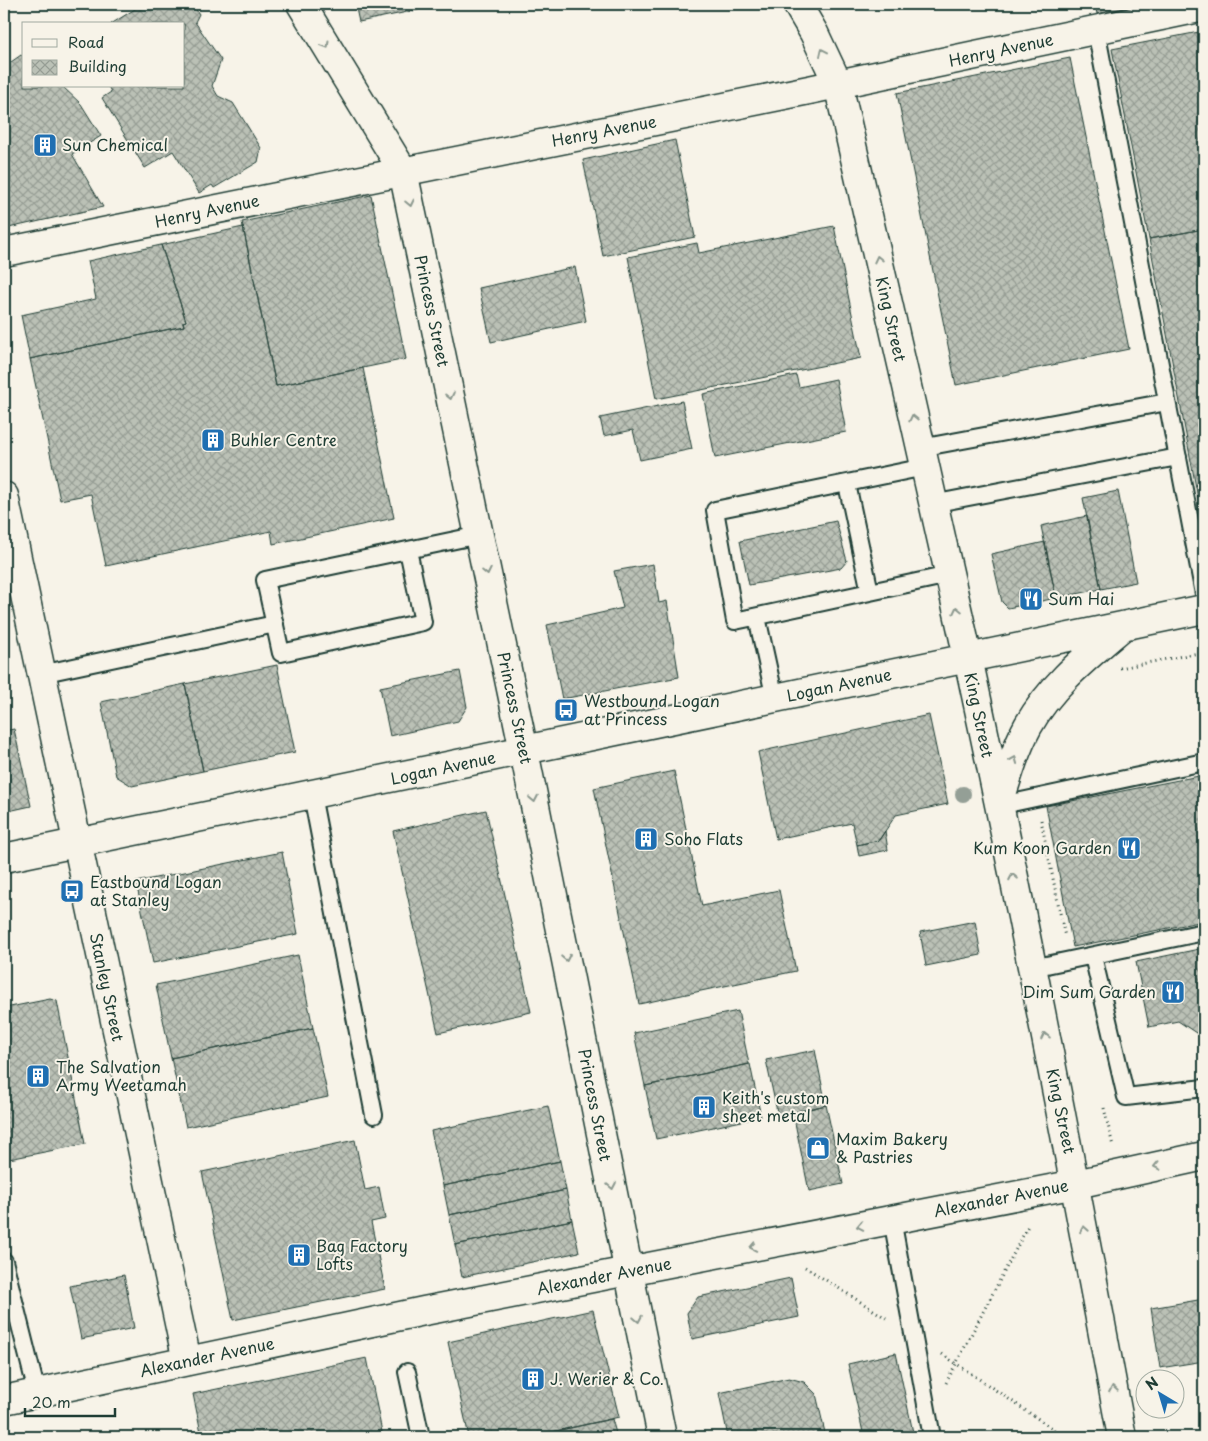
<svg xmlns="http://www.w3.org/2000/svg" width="1208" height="1441" font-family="'Playpen Sans',sans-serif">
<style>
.building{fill:url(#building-cross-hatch);stroke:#1f3d34}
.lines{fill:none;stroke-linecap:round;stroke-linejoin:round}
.service-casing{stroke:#1f3d34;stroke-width:20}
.minor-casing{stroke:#1f3d34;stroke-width:31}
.secondary-casing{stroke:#1f3d34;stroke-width:31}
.path{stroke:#1f3d34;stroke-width:3;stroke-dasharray:1 4;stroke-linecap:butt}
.service{stroke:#f7f3e8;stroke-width:16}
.minor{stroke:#f7f3e8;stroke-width:28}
.secondary{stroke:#f7f3e8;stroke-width:28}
.tree{fill:#949f96}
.oneway{stroke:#8b988e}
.labels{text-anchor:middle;stroke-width:4;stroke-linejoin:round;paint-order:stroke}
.street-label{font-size:16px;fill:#1f3d34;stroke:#f7f3e8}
.poi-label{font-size:16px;fill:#1f3d34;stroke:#f7f3e8;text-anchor:start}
</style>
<defs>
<pattern id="building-cross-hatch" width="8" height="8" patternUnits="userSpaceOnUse" patternTransform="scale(1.25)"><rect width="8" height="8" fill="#bbc1b6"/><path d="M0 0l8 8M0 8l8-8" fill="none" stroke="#979e95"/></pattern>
</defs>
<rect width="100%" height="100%" fill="#f7f3e8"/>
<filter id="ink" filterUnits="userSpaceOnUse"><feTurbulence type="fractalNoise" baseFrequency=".02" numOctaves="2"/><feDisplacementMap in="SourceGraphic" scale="10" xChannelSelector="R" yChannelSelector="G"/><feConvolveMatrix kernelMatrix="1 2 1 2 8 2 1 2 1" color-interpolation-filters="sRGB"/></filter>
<g filter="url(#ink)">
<path class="building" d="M143,4H192L199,14L195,22L221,60L212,86L218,96L233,103L261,148L258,162L214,188L212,185L199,193L173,151L145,168L102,98L111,92L108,86H184V24H111Z
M355,4H446L359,22Z
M1095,4H1143L1097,14Z
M1204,31V229L1149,239L1112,49Z
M21,55L24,57V86H62L81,104L101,136L72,154L103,207L4,229V58L11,62Z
M1070,58L1129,349L956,385L897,93Z
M675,140L695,237L603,256L583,160Z
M371,195L406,359L276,386L242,222Z
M834,226L861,358L656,399L628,257L697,243L699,253Z
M243,227L276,386L363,368L394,518L273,544L271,531L106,566L91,494L60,500L30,359L184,326L183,322L186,321L161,245Z
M1204,229V530L1149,239Z
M161,245L186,321L183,322L184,326L30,359L21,315L96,299L88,261Z
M575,267L586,321L491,342L479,288Z
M796,375L799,387L836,379L846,432L715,458L703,394Z
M682,401L692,449L640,460L633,430L604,436L600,418Z
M1118,491L1136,582L1101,589L1083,498Z
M1087,516L1101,589L1056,598L1041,526Z
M836,521L847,561L841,568L749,585L740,541Z
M1045,542L1056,598L1008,608L1002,602L991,554Z
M653,564L659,603L667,601L679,677L562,699L547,625L623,608L614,571Z
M277,665L295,752L203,771L185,684Z
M460,671L467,707L458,721L390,736L380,687Z
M185,684L203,771L132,786L116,776L101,702Z
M929,715L948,804L896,815L879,840L857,845L852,823L776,839L758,752Z
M14,729L31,806L4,812V731Z
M674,771L702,906L779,890L796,971L639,1004L594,788Z
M1204,775V921L1073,947L1046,806Z
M486,810L531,1012L438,1033L393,831Z
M885,831L888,850L859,856L857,845L879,840Z
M282,852L298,934L153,963L136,882Z
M975,921L981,955L926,966L920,932Z
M1204,948V1060L1199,1035L1178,1021L1149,1027L1136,962Z
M298,955L313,1028L171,1058L156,985Z
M50,999L57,1001L85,1144L4,1160V1004L5,1008Z
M738,1011L749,1064L645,1086L634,1033Z
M313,1028L328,1097L186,1127L171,1058Z
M815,1050L826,1105L778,1116L766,1060Z
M750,1064L761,1117L656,1139L645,1086Z
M826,1105L843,1184L809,1191L793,1113Z
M548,1106L560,1161L443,1186L431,1131Z
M355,1140L365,1190L379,1187L385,1219L371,1222L385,1289L233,1320L202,1172Z
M560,1161L566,1190L449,1215L443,1186Z
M566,1190L572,1220L455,1245L449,1215Z
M572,1220L579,1252L462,1277L455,1245Z
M124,1275L134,1328L81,1339L70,1286Z
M791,1278L799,1317L692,1339L687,1313L698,1297Z
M1204,1299V1361L1160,1368L1151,1308Z
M593,1310L619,1417L529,1437H469L448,1342Z
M896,1353L914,1437H864L848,1364Z
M367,1358L383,1437H202L193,1394Z
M789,1378L804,1382L816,1394L826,1437H728L719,1393Z
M612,1419L617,1437H529Z"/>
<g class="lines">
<g class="service-casing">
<path id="service" d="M1096,30L1204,594
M920,448L1167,402
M847,484L870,592L735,621L715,510L925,467
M932,504L1178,457
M408,550L423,622L281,653L265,580L479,535
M870,592L949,575
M757,617L775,699
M41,674L275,624
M312,795L374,1115
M998,806L1204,762
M1093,956L1126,1097L1204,1088
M1032,968L1204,932
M892,1219L932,1437
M4,1261L37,1393
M407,1372L421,1437"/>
</g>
<g class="minor-casing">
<path id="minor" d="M4,252L809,90L1204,7
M4,496L187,1361
M4,1400L424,1311L628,1271"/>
</g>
<g class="secondary-casing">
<path id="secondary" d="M301,4L403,171L524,751L662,1437
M797,4L814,33L838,84C879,265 921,445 961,626C1020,895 1072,1166 1122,1437
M999,804C1007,778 1015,750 1028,726C1051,685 1088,656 1123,626
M4,858L1204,609
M628,1271L1076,1184L1204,1156"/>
</g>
<path class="path" d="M1120,668L1204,652
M1041,820L1065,937
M1104,1108L1113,1146
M805,1267L886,1318
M942,1354L1065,1437
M946,1383L1029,1224"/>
<use href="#service" class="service"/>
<use href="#minor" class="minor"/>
<use href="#secondary" class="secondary"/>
</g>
<circle class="tree" cx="963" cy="794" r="8"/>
<defs><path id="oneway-chevron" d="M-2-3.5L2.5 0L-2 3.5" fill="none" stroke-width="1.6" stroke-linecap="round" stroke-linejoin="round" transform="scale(1.25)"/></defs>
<g class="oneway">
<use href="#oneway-chevron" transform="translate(326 45) rotate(59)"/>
<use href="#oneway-chevron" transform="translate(823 52) rotate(-115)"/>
<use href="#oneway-chevron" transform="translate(410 203) rotate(78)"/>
<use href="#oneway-chevron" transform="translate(878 259) rotate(-103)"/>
<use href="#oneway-chevron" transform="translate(450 396) rotate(78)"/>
<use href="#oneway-chevron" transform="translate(913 418) rotate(-103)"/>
<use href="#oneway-chevron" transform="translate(487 572) rotate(78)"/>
<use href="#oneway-chevron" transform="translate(957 610) rotate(-103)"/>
<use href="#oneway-chevron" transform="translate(1014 760) rotate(-68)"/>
<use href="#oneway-chevron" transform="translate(534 799) rotate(79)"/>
<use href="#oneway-chevron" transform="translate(1013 877) rotate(-101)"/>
<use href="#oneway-chevron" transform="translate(566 958) rotate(79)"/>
<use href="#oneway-chevron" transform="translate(1045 1036) rotate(-102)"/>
<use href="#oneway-chevron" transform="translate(1157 1166) rotate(168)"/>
<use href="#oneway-chevron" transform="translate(612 1186) rotate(79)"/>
<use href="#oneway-chevron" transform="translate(860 1226) rotate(169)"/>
<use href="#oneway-chevron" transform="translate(1084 1229) rotate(-100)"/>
<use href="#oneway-chevron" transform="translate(753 1247) rotate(169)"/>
<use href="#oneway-chevron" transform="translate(638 1319) rotate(79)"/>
<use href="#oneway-chevron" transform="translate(1113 1389) rotate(-100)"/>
</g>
</g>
<defs>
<g id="building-square" transform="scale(1.25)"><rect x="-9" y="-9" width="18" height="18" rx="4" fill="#1f6fb2" stroke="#f7f3e8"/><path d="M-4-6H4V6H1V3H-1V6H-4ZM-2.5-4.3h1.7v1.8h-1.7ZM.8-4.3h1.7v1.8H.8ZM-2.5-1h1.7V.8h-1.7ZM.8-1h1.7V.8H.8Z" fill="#fff"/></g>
<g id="restaurant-square" transform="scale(1.25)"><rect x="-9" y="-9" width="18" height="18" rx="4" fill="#1f6fb2" stroke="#f7f3e8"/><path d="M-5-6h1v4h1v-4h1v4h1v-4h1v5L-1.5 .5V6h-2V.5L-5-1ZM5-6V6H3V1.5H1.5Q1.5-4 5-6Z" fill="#fff"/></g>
<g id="bus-square" transform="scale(1.25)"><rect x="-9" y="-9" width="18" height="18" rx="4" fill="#1f6fb2" stroke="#f7f3e8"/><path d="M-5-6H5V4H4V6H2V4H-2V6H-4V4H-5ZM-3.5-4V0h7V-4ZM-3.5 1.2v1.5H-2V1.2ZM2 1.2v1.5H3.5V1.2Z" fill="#fff"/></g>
<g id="shop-square" transform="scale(1.25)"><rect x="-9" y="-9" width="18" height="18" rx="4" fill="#1f6fb2" stroke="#f7f3e8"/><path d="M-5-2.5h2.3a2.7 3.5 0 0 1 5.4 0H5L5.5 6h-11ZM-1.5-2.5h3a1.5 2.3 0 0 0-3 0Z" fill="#fff"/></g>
</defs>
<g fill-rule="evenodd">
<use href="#building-square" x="45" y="145"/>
<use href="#building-square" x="213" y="440"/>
<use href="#restaurant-square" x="1031" y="599"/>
<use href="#bus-square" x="566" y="710"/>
<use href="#building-square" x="646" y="839"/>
<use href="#restaurant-square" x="1129" y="848"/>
<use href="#bus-square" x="72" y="891"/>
<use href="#restaurant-square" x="1173" y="992"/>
<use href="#building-square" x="38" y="1076"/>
<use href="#building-square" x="704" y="1107"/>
<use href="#shop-square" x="818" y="1148"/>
<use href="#building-square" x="299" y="1255"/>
<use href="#building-square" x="533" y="1379"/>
</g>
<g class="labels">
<g class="street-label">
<text transform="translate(1001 50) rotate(-12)" y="6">Henry Avenue</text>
<text transform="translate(604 131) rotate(-11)" y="6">Henry Avenue</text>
<text transform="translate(207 211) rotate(-12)" y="6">Henry Avenue</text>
<text transform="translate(432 311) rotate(78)" y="6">Princess Street</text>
<text transform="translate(891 319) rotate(77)" y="6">King Street</text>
<text transform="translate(839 685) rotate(-12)" y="6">Logan Avenue</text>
<text transform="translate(515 708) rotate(78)" y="6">Princess Street</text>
<text transform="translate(979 715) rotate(78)" y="6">King Street</text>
<text transform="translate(443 768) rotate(-12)" y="6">Logan Avenue</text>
<text transform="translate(107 987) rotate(78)" y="6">Stanley Street</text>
<text transform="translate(595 1105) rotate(79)" y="6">Princess Street</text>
<text transform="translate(1061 1111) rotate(78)" y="6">King Street</text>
<text transform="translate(1001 1198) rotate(-11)" y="6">Alexander Avenue</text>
<text transform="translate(604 1276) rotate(-11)" y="6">Alexander Avenue</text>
<text transform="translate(207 1357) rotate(-12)" y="6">Alexander Avenue</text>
</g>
<g class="poi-label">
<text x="62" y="151">Sun Chemical</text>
<text x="230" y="446">Buhler Centre</text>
<text x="1048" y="605">Sum Hai</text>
<text x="584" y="707">Westbound Logan<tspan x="584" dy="18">at Princess</tspan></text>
<text x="664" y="845">Soho Flats</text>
<text x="1112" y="854" text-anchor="end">Kum Koon Garden</text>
<text x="90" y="888">Eastbound Logan<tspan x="90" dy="18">at Stanley</tspan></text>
<text x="1156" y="998" text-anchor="end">Dim Sum Garden</text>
<text x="56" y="1073">The Salvation<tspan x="56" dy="18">Army Weetamah</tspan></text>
<text x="722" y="1104">Keith's custom<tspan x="722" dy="18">sheet metal</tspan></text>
<text x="836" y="1145">Maxim Bakery<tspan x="836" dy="18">&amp; Pastries</tspan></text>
<text x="316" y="1252">Bag Factory<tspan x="316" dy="18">Lofts</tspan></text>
<text x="550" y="1385">J. Werier &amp; Co.</text>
</g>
</g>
<rect width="1208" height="1441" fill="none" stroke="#f7f3e8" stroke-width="20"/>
<rect x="10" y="10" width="1188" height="1421" fill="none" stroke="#1f3d34" stroke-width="2" filter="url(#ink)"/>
<rect x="22" y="22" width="162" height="65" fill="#f7f3e8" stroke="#a1aaa0"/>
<rect x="32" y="39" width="25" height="8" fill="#f7f3e8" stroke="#a1aaa0"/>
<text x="68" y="48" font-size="15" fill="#1f3d34">Road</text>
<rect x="32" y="60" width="25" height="15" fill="url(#building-cross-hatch)" stroke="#a1aaa0"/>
<text x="68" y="72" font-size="15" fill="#1f3d34">Building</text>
<g transform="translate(1160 1394) rotate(322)"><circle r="24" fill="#f7f3e8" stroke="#a1aaa0"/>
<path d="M0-4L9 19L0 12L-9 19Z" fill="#1f6fb2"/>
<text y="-8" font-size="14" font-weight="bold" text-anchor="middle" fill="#1f3d34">N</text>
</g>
<path d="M25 1408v8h90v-8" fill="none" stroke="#1f3d34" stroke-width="2.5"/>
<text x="32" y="1408" font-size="15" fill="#1f3d34" stroke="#f7f3e8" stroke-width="4" paint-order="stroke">20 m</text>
</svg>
